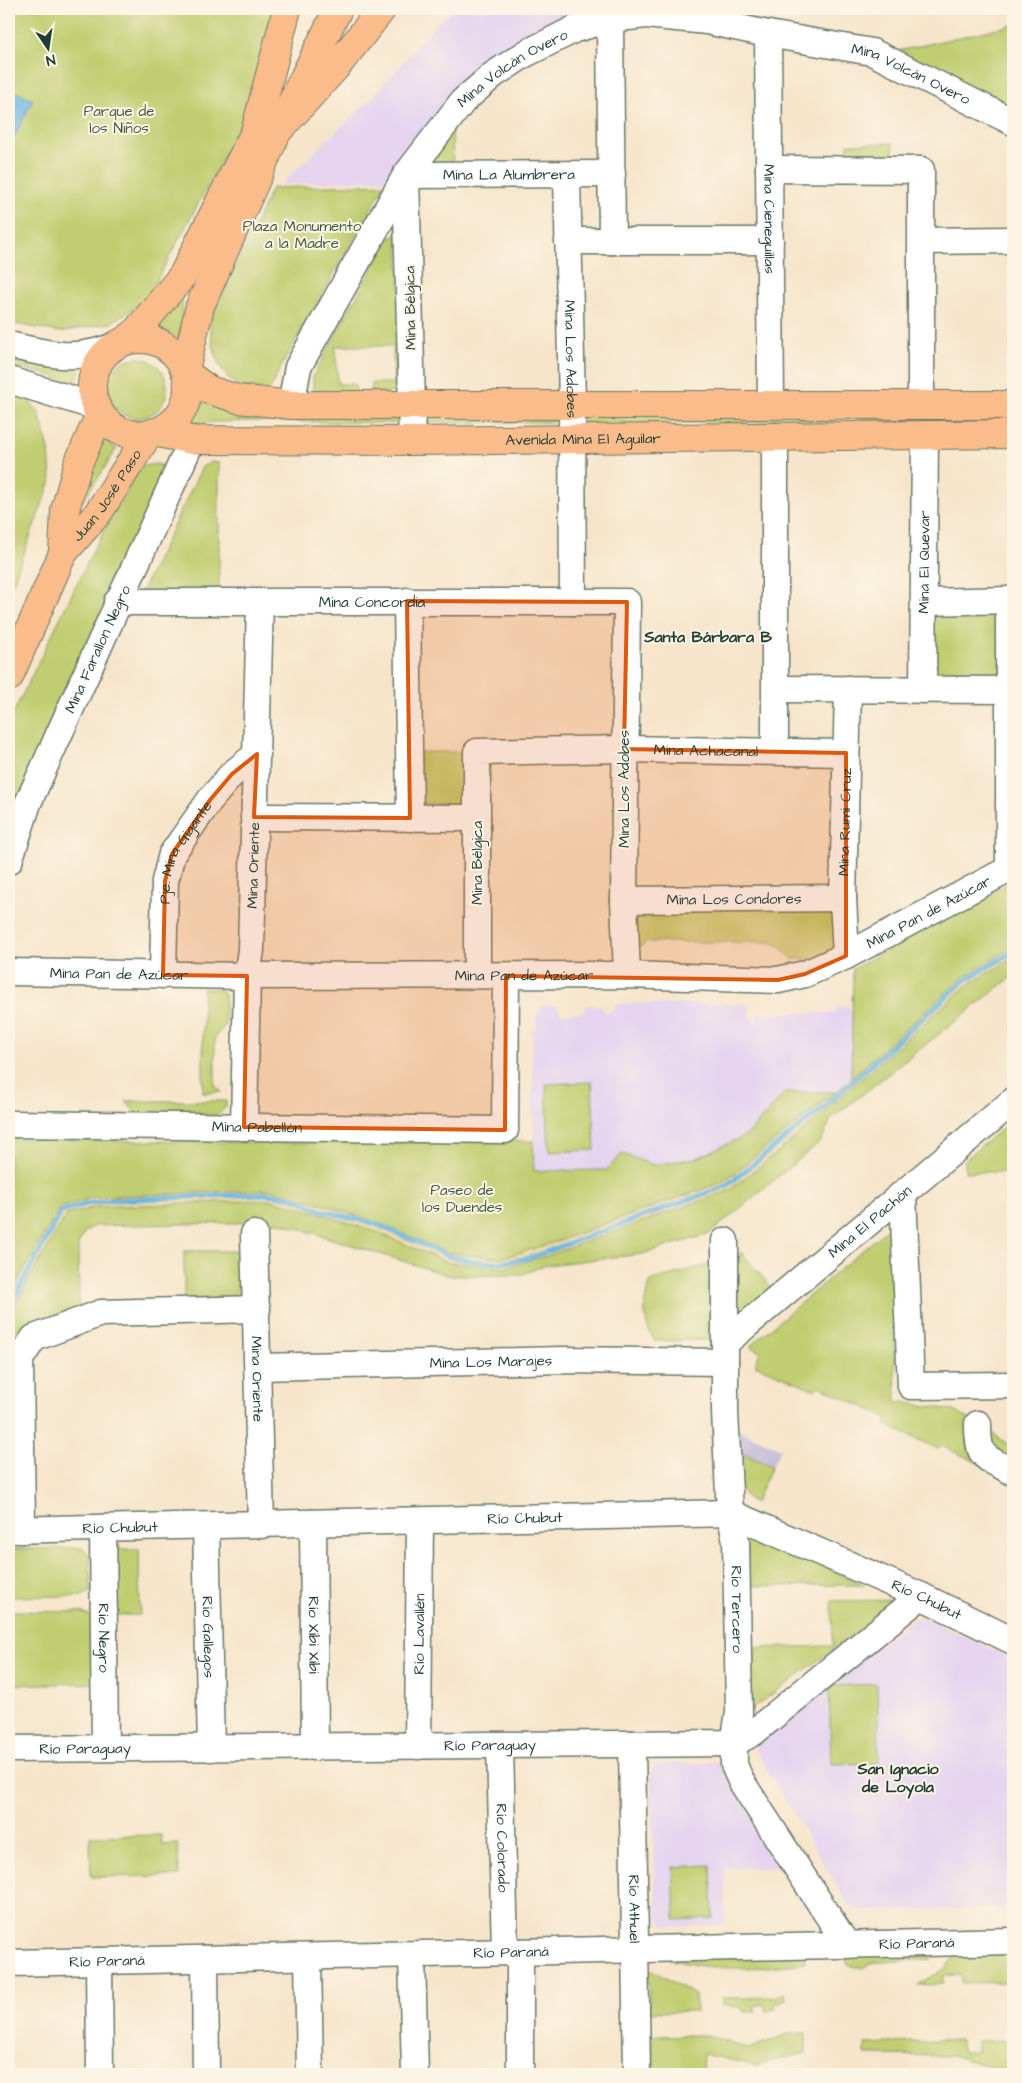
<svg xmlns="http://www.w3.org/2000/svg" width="1022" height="2083" font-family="'Architects Daughter',sans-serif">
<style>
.built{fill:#e5d3f0}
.industrial{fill:#c7c0d8}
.green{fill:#c0cd6f;stroke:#708552}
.sand{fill:#eeda9e;stroke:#868c69}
.water{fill:#67b5e1;stroke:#43798a}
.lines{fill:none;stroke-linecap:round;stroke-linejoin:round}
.stream{stroke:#67b5e1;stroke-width:5}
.minor-casing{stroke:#6a7869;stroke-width:29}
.major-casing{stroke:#6a7869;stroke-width:30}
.highway-casing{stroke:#6a7869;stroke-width:30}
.minor{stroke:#fff;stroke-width:26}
.major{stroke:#f9bc8a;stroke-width:28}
.highway{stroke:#f9bc8a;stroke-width:28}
.marked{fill:#de580e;fill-opacity:0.2;stroke:#de580e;stroke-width:4;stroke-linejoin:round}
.labels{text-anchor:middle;stroke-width:4;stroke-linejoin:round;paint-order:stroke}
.street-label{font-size:15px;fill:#1f3d34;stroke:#fcf5e5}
.park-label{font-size:15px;fill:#3f5a40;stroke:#fcf5e5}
.neighbourhood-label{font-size:16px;font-weight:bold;fill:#1f3d34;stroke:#fcf5e5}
</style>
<rect width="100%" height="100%" fill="#fcf5e5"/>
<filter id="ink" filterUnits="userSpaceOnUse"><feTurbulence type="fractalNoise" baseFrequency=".02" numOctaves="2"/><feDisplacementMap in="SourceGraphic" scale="10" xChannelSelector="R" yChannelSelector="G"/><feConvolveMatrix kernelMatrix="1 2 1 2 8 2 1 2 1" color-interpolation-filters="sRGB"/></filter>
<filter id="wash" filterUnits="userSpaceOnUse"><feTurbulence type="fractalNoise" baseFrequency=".0096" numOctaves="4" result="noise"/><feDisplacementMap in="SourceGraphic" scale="20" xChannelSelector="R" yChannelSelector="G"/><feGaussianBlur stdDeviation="1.12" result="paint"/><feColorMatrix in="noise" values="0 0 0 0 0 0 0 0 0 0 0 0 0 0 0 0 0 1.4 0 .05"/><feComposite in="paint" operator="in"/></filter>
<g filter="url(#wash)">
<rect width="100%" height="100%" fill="#f6e5cb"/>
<path class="built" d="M456,9H594L532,35L461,84L391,179L280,185L369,101L440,20Z
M707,9H775L774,15Z
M615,1004H750V1018L758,1019L759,1013H835L838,1008L843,1006L849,1007L852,1011L851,1078L835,1092L785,1093L747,1135L697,1158L654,1165L622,1155L606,1170L534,1172L532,1030H536V1014L544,1005L557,1006L561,1014L582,1013L588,1005H601L605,1013L614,1012Z
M924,1618L1005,1655L1010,1664L1012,1901L1005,1908L862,1911L848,1904L755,1750L757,1736L914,1619Z
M725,1762L796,1868H725V1925L666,1926L657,1919L650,1771L658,1764Z"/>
<path class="industrial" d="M736,1429L781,1449L772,1466L738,1452Z"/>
<path class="green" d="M9,9H274L256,97L146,300L111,323L60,332L9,323Z
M1013,25V110L893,52Z
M452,121L453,170H414Z
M893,143V162L848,163V144Z
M385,184L283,363L270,390C262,389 251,390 243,387C218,380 211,344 210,321L272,188Z
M398,234L403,391L371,395L372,383H394L393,346H335L338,384H355L357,395L313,392V376L388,239Z
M179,300L183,301L180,339L168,332L155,328L170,313Z
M9,353L82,366L76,380L78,390L52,376L9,365Z
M107 388a30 30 0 1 1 60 0a30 30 0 1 1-60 0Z
M9,391L22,394L38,410L49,449L51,481L9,593Z
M205,396L397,413L400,421L394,423L250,421L192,423L191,420C200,414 202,406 205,396Z
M1013,409V421L863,422L859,418Z
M420,415L556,417L553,422H424Z
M581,415L835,417L831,422L586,423L583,421Z
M98,436L117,448L83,502L82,500Z
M211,462L219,463V595H140L202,467Z
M156,464L164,466L167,473L52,715L9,831V722L96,545L142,466Z
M1006,605L1004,677L932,678V606Z
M419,752H471L472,804H420Z
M1013,880V947L961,979L851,1078L853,969Z
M635,905H837L836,948L815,959H792L778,945L768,942H647L635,950Z
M1013,958V976L831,1119L821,1141L709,1234L642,1254L546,1265L520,1275L450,1276L278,1222L94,1226L84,1233L78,1245L79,1310L28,1325L10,1357L9,1401V1315L66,1215L96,1207L271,1200L313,1211L379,1233L446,1262L504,1268L728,1191L788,1144L966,986Z
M203,989H218L225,995V1026L215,1037V1086L222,1092L203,1093Z
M592,1082L595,1150L549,1152L546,1084Z
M835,1092L723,1182L546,1245L502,1258L448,1253L381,1224L316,1202L271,1190L94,1197L60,1208L9,1296V1139L281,1143L533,1141L534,1171L606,1170L622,1154L654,1165L697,1158L747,1135L785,1093Z
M126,1101H226V1107L218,1115L138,1116Z
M1013,1119V1172H965V1160Z
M892,1225L896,1401L952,1410L979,1424L1013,1448V1485L1006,1482L1008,1477L942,1446L938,1449L886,1425L888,1418L819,1386L815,1390L755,1365L760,1352L750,1346Z
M184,1251H238L246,1257V1289L236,1299L184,1300Z
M741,1252L772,1288L742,1314L734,1309L737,1255Z
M712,1264L714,1334L707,1340L655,1341C643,1325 641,1298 652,1280Z
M738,1452L772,1466L755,1503C735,1494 740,1472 738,1452Z
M747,1531L864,1585L747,1586Z
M83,1548L90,1556L91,1592L82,1596L9,1597V1549Z
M116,1549H139L140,1615H110Z
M890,1600V1608L752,1709L749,1708L748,1648L833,1646L832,1601Z
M9,1611L81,1612L92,1617L94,1683L9,1685Z
M877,1684L879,1763L831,1764L829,1686Z
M161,1835L162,1845L178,1844L179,1876L91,1877L90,1836Z
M711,1865L713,1918L675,1920L673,1867Z
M933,1952L931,1959L870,1963L863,1969L848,1965L843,1953Z
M957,1952H1013V1982L962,1983L961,1975L943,1976V1984L918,1985L946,1968Z
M806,1953L805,1963C759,1969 714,1972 669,1959Z
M647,1967L695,1995L696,2011L650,2012Z
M785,1993L786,1999L775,2004L776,2009L767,2011L763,2004L754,2006L756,2012H744L740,2007L722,2005L721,1998L774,1997Z
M806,2033V2053L754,2065L703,2054L702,2074H653L651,2036L707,2035L748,2049L788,2034Z
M960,2040L963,2052H977V2041L1013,2040V2074L954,2056L865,2055V2044Z"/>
<path class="sand" d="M1013,947V958L966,986L788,1144L728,1191L549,1255L504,1268L446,1262L379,1233L313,1211L271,1200L96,1207L66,1215L9,1315V1296L60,1208L94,1197L271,1190L316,1202L381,1224L448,1253L502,1258L546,1245L723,1182L836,1092L961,979Z"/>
<path class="water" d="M14,91L33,100L9,147V102Z"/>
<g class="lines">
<path class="stream" d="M9,1308L61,1212L86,1204L113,1200L267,1194L294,1198L320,1210L375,1224L448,1256L471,1261L500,1263L529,1258L726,1186L823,1108L964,981L1013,952"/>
</g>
</g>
<g filter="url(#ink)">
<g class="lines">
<g class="minor-casing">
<g id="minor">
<path d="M610,19L612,241"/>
<path id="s1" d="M768,34L771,405"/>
<path d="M769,169L921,170V405"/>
<path id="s2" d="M567,175L572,405L573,602"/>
<path d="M568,241H770"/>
<path d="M922,241L1013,240"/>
<path d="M9,345C52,355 75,362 117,345"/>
<path d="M9,380L97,407"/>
<path id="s3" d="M291,405L298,367L406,175L463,101L493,75L525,54L575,29L610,19L646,15L707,21L768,34L872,52L1013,122"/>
<path id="s4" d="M411,441L412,405L406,175L612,174"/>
<path d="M407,601L410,818"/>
<path id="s5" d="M117,602H627L624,900L627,975"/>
<path d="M925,602L1013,600"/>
<path d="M776,689L1011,690"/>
<path id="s6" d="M923,690L925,435"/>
<path d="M775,751V436"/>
<path d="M254,817L477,818"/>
<path id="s7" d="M9,861L28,803L192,440"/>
<path d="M1009,870V600"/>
<path id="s8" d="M624,900L843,898"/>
<path id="s9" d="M846,956L843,898L848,689"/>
<path id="s10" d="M9,972L247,976L627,975L778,980L805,974L846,956L1013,867"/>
<path id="s11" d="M477,974V752L624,749L846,753"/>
<path id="s12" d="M163,975L165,881L172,854L210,800L232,774L257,754"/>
<path id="s13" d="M9,1124L505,1130L506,976"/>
<path id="s14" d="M244,1127L247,976L251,950L260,602"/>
<path d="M903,1194L911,1386L1013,1385"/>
<path id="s15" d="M254,1234L261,1525"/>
<path id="s16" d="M725,1241V1412L730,1513L736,1541L739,1713L734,1743V1765L741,1781L847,1945"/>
<path id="s17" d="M725,1343L1013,1101"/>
<path id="s18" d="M259,1367L562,1360L725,1362"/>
<path d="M978,1424C978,1460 984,1456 1013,1472"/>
<path id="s19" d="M313,1523L315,1747"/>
<path id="s20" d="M206,1526L211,1748"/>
<path id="s21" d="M103,1528L105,1748"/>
<path id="s22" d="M9,1530L730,1513L921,1596L1013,1641"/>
<path d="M22,1530L20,1359L34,1338L101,1313L257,1309"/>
<path id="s23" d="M632,1744L637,2074"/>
<path id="s24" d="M418,1746L420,1521"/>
<path id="s25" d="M500,1746L505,1952"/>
<path id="s26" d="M9,1749L734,1743L754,1732L921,1596"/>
<path d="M412,1955L415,2074"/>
<path d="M308,1957L310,2074"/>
<path d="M205,1959L206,2074"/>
<path d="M99,1961L100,2074"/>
<path id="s27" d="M9,1963L1013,1941"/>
<path d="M520,2074V1952"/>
</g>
</g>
<g class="major-casing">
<g id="major">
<circle cx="140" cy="387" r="48"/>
<path d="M124,341L134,334L183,275L266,110"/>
<path d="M185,370L200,306L277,132L338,9"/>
<path d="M187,374L209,390L238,399L291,405H1013"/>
<path id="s28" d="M154,432L192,440L411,441L1013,434"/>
<path d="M63,553L65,510L78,464L100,414"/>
<path id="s29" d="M9,677L63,553L98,513L148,435"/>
</g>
</g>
<g class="highway-casing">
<path id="highway" d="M255,132L287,9
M277,132L337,66L382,9"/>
</g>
<use href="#minor" class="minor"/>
<use href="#major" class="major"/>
<use href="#highway" class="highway"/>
</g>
</g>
<path class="marked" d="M407,601L627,602L624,749L846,753V956L805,974L778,980L506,976L505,1130L244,1127L247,976L163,975L165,881L172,854L210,800L232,774L257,754L254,817L410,818Z"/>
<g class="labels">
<g class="street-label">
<text dy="5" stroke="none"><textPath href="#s3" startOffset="412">Mina Volcán Overo</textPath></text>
<text dy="5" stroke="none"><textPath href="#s3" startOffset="832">Mina Volcán Overo</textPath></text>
<text dy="5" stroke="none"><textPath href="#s4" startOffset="369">Mina La Alumbrera</textPath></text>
<text dy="5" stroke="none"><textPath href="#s1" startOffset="185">Mina Cieneguillas</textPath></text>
<text transform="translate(410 308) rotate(-91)" y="5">Mina Bélgica</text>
<text dy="5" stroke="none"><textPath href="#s2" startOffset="184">Mina Los Adobes</textPath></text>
<text dy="5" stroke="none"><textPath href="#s28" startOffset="430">Avenida Mina El Aguilar</textPath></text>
<text dy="5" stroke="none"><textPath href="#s29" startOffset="208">Juan José Paso</textPath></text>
<text dy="5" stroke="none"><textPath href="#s6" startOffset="128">Mina El Quevar</textPath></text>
<text dy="5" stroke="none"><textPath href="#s5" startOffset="255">Mina Concordia</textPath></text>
<text dy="5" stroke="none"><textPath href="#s7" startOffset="230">Mina Farallon Negro</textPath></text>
<text dy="5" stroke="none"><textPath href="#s11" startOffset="451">Mina Achacanal</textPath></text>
<text transform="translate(624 789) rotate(-90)" y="5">Mina Los Adobes</text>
<text dy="5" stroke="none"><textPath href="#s9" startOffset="134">Mina Rumi Cruz</textPath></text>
<text dy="5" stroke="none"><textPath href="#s12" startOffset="128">Pje. Mina Gigante</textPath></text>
<text transform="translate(477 863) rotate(-90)" y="5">Mina Bélgica</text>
<text dy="5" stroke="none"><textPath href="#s14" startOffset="262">Mina Oriente</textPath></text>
<text dy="5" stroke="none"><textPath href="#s8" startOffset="110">Mina Los Condores</textPath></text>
<text dy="5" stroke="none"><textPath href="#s10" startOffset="935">Mina Pan de Azúcar</textPath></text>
<text dy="5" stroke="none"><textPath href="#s10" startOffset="110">Mina Pan de Azúcar</textPath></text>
<text dy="5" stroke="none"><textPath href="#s10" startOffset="515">Mina Pan de Azúcar</textPath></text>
<text dy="5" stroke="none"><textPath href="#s13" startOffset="248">Mina Pabellón</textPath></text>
<text dy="5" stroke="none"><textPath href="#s17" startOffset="189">Mina El Pachón</textPath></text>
<text dy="5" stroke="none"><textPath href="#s18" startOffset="232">Mina Los Marajes</textPath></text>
<text dy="5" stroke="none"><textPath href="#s15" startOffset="145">Mina Oriente</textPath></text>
<text dy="5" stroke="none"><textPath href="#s22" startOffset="516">Río Chubut</textPath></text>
<text dy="5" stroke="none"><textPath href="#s22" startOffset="111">Río Chubut</textPath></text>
<text dy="5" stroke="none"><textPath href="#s22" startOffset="936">Río Chubut</textPath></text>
<text dy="5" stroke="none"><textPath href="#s16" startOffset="369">Río Tercero</textPath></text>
<text dy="5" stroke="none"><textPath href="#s24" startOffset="112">Río Lavallén</textPath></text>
<text dy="5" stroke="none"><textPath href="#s19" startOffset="112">Río Xibi Xibi</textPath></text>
<text dy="5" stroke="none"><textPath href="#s20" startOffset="111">Río Gallegos</textPath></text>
<text dy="5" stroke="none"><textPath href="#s21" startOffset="110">Río Negro</textPath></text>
<text dy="5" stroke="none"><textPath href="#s26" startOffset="481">Río Paraguay</textPath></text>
<text dy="5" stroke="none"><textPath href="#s26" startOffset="76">Río Paraguay</textPath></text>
<text dy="5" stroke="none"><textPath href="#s25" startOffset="102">Río Colorado</textPath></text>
<text dy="5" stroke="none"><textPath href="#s23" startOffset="165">Río Athuel</textPath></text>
<text dy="5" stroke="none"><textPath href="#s27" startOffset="908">Río Paraná</textPath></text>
<text dy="5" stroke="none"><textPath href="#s27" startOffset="502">Río Paraná</textPath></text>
<text dy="5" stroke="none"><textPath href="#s27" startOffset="98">Río Paraná</textPath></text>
</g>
<g class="park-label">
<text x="119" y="116">Parque de<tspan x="119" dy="17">los Niños</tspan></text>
<text x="302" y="231">Plaza Monumento<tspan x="302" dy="17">a la Madre</tspan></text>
<text x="462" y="1195">Paseo de<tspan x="462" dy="17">los Duendes</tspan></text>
</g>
<g class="neighbourhood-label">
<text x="708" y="642">Santa Bárbara B</text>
<text x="898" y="1774">San Ignacio<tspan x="898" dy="18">de Loyola</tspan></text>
</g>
</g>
<rect width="1022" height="2083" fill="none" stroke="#fcf5e5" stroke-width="30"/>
<g transform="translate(48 48) rotate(167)" stroke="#fcf5e5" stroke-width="4" paint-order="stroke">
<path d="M0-4L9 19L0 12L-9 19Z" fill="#1f3d34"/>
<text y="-8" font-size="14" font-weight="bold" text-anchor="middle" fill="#1f3d34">N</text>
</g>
</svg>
